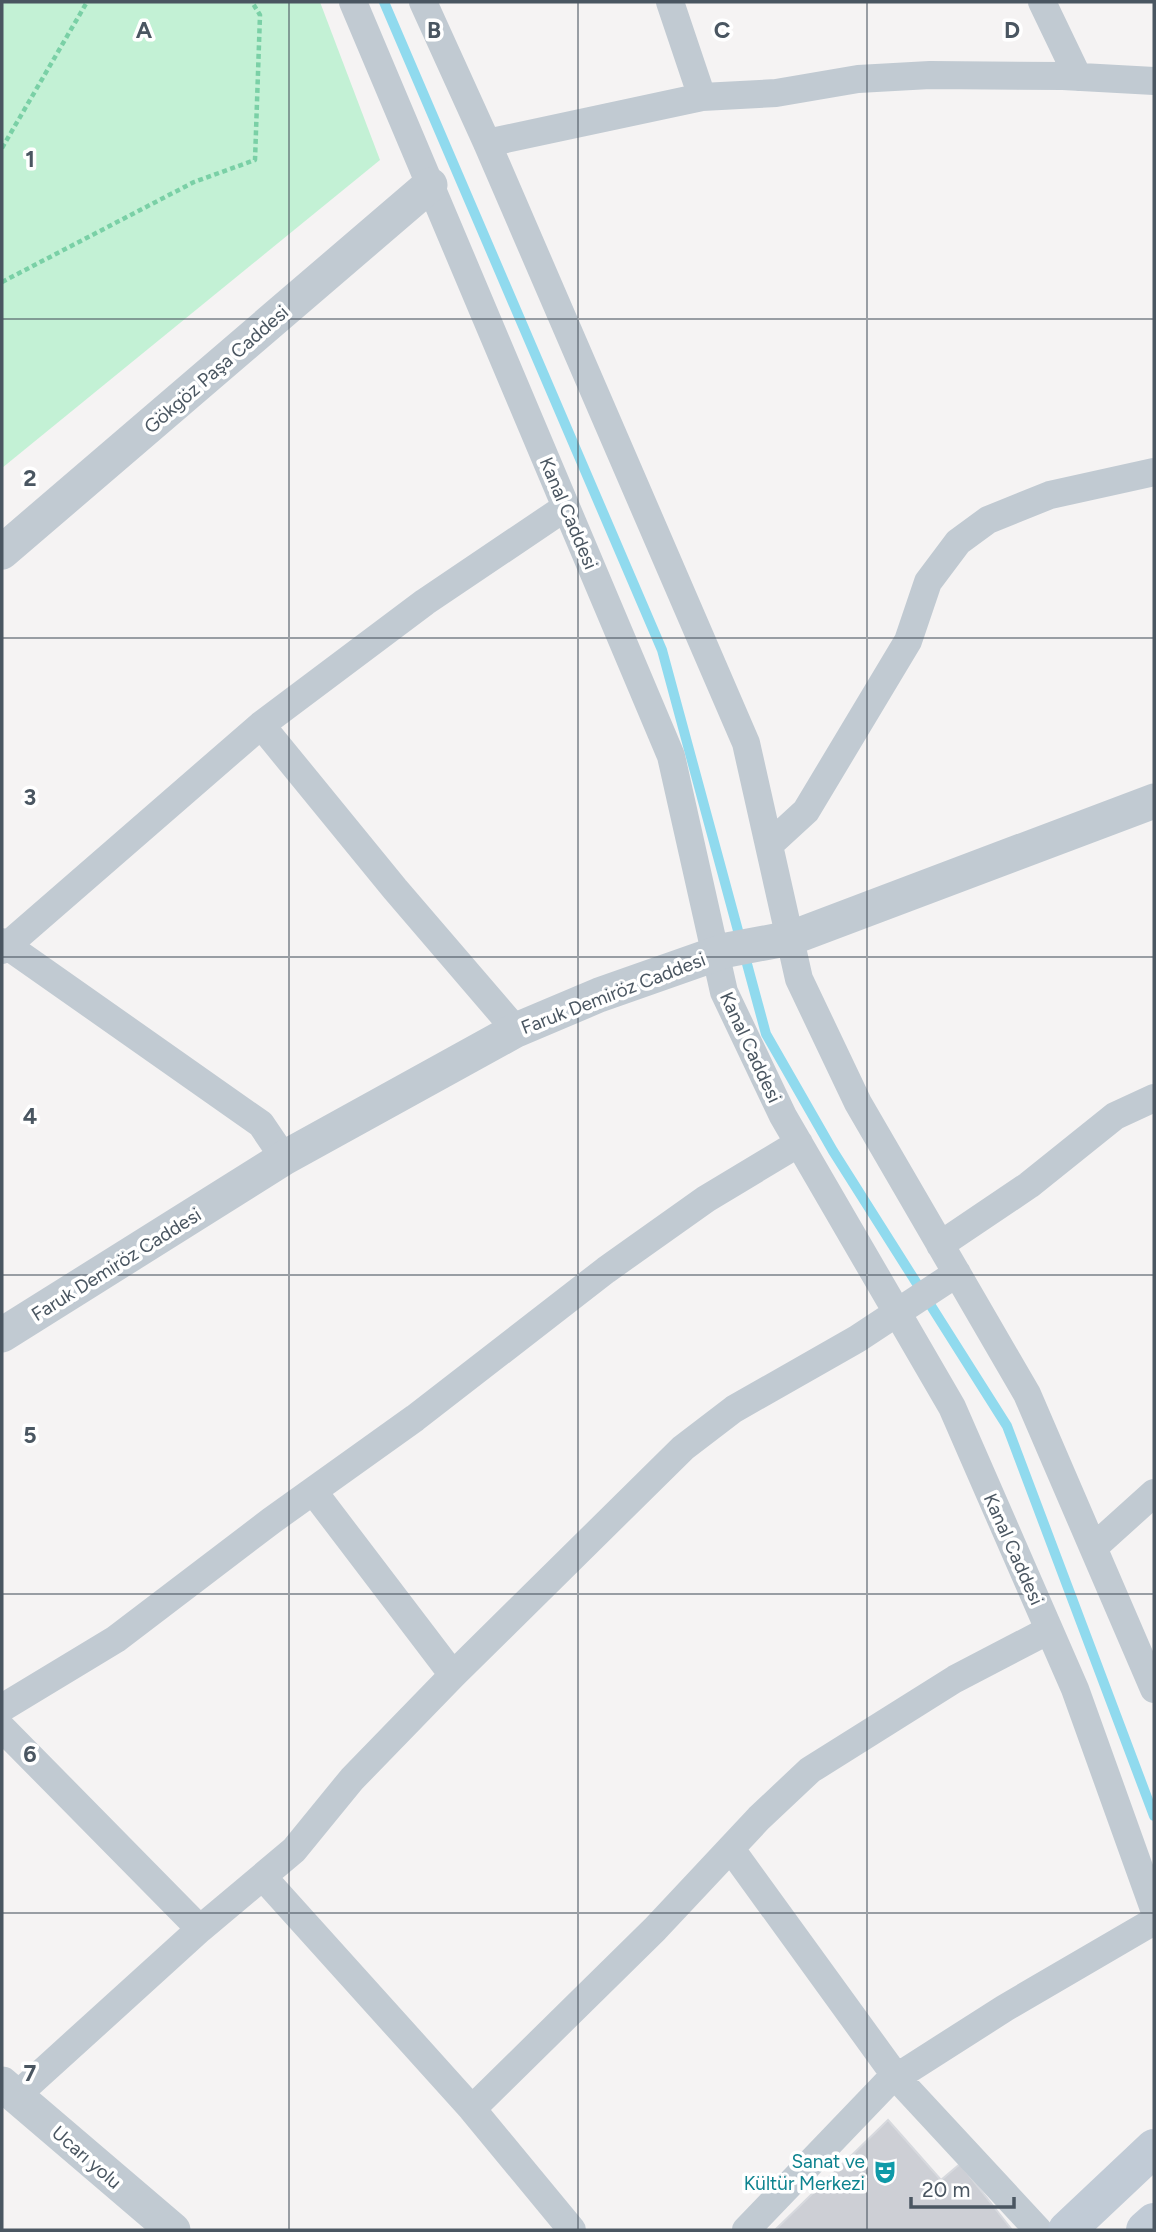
<svg xmlns="http://www.w3.org/2000/svg" width="1156" height="2232" font-family="Figtree,sans-serif">
<style>
.green{fill:#c3f1d5}
.lines{fill:none;stroke-linecap:round;stroke-linejoin:round}
.stream{stroke:#90daee;stroke-width:10}
.building{fill:#cdcfd5;stroke:#d7d9de;stroke-width:2}
.path{stroke:#7ad0a6;stroke-width:4.5;stroke-dasharray:5 3.5;stroke-linecap:butt}
.minor{stroke:#c1cad2;stroke-width:28}
.tertiary{stroke:#c1cad2;stroke-width:35}
.secondary{stroke:#c1cbd6;stroke-width:38}
.grid{fill:none;stroke:#4a5661;stroke-width:2;stroke-opacity:0.55}
.labels{text-anchor:middle;stroke-width:7;stroke-linejoin:round;paint-order:stroke}
.street-label{font-size:19px;fill:#4a5661;stroke:#fff}
.culture-label{font-size:19px;fill:#0d838f;stroke:#fff;text-anchor:end}
.grid-label{font-size:23px;text-anchor:middle;font-weight:bold;fill:#4a5661;stroke:#fff;stroke-width:7;stroke-linejoin:round;paint-order:stroke}
</style>
<rect width="100%" height="100%" fill="#f5f3f3"/>
<path class="green" d="M2,2H320L380,160L2,468Z"/>
<g class="lines">
<path class="stream" d="M384,2L662,650L766,1034L833,1151L1007,1426L1154,1816"/>
</g>
<path class="building" d="M888,2120L941,2180L960,2164L1012,2230H775Z"/>
<g class="lines">
<path class="path" d="M2,148L87,2
M2,282L194,182L255,160L260,15L252,2"/>
<path class="minor" d="M353,2L671,756L724,992L783,1116L952,1407L1075,1689L1154,1909
M423,2L487,143L746,743L799,979L858,1103L1027,1394L1154,1689
M670,2L702,97
M1042,2L1078,77
M487,143L702,97L776,93L858,79L930,75L1063,76L1154,81
M261,725L395,889L516,1030
M769,845L806,811L908,641L928,582L958,542L988,520L1050,495L1154,472
M2,942L261,1124L284,1158
M2,950L261,725L425,602L566,507
M940,1245L1029,1185L1115,1116L1154,1098
M313,1491L453,1675
M1094,1547L1154,1493
M2,1708L116,1639L271,1521L415,1418L606,1270L706,1199L799,1143
M2,1728L200,1929
M731,1849L897,2078L1038,2230
M263,1877L472,2109L572,2230
M16,2096L200,1929L294,1850L352,1779L453,1675L683,1448L734,1409L857,1339L957,1273
M472,2109L655,1929L759,1818L810,1770L955,1679L1049,1630
M746,2230L886,2084L1005,2008L1154,1921"/>
<path class="tertiary" d="M2,552L430,185
M2,1335L284,1158L516,1030L599,995L727,950L791,938L1154,801
M2,2084L173,2230"/>
<path class="secondary" d="M1067,2230L1154,2148
M1145,2230L1154,2222"/>
</g>
<path class="grid" d="M289,2V2230M578,2V2230M867,2V2230M2,319H1154M2,638H1154M2,957H1154M2,1275H1154M2,1594H1154M2,1913H1154"/>
<defs>
<g id="theatre-bare" transform="scale(1.89)"><path d="M-5-5.5Q0-4 5-5.5V0Q5 5 0 6Q-5 5-5 0ZM-3.3-2.5H-1v1.5H-3.3ZM1-2.5H3.3v1.5H1ZM-2.8 1Q0 5.5 2.8 1Z" fill="#0f9aa8" stroke="#fff" stroke-width="2.5" paint-order="stroke"/></g>
</defs>
<g fill-rule="evenodd">
<use href="#theatre-bare" x="885" y="2172"/>
</g>
<g class="labels">
<g class="street-label">
<text transform="translate(216 369) rotate(-41)" y="7">Gökgöz Paşa Caddesi</text>
<text transform="translate(569 513) rotate(67)" y="7">Kanal Caddesi</text>
<text transform="translate(613 993) rotate(-21)" y="7">Faruk Demiröz Caddesi</text>
<text transform="translate(751 1047) rotate(65)" y="7">Kanal Caddesi</text>
<text transform="translate(116 1264) rotate(-32)" y="7">Faruk Demiröz Caddesi</text>
<text transform="translate(1014 1549) rotate(66)" y="7">Kanal Caddesi</text>
<text transform="translate(87 2157) rotate(41)" y="7">Ucarı yolu</text>
</g>
<g class="culture-label">
<text x="865" y="2168">Sanat ve<tspan x="865" dy="22">Kültür Merkezi</tspan></text>
</g>
</g>
<g class="grid-label">
<text x="144" y="38">A</text>
<text x="434" y="38">B</text>
<text x="722" y="38">C</text>
<text x="1012" y="38">D</text>
<text x="30" y="167">1</text>
<text x="30" y="486">2</text>
<text x="30" y="805">3</text>
<text x="30" y="1124">4</text>
<text x="30" y="1443">5</text>
<text x="30" y="1762">6</text>
<text x="30" y="2081">7</text>
</g>
<rect width="1156" height="2232" fill="none" stroke="#4a5661" stroke-width="7"/>
<path d="M911 2197v10h103v-10" fill="none" stroke="#4a5661" stroke-width="3.5"/>
<text x="922" y="2197" font-size="21" fill="#4a5661" stroke="#ffffff" stroke-width="5" paint-order="stroke">20 m</text>
</svg>
